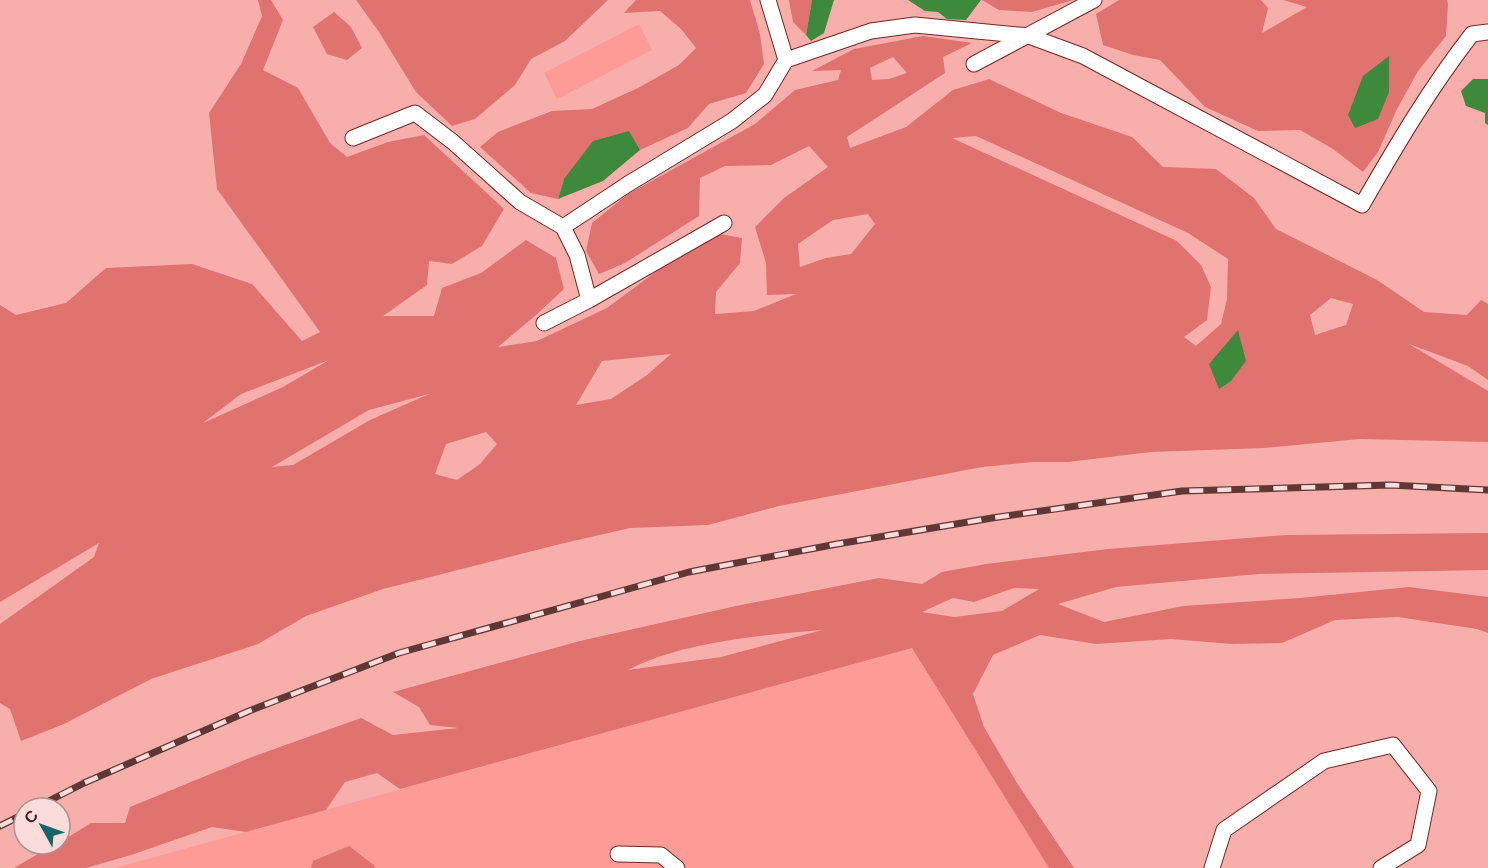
<svg xmlns="http://www.w3.org/2000/svg" width="1488" height="868" font-family="'DM Sans',sans-serif">
<style>
.built{fill:#fd9b97}
.forest{fill:#e07370;fill-rule:evenodd}
.water{fill:#3e893b}
.lines{fill:none;stroke-linecap:round;stroke-linejoin:round}
.service-casing{stroke:#722627;stroke-width:17}
.service{stroke:#fff;stroke-width:15}
.rail-casing{stroke:#603735;stroke-width:7}
.rail{stroke:#fadddb;stroke-width:4.5;stroke-dasharray:14;stroke-linecap:butt}
</style>
<rect width="100%" height="100%" fill="#f8afab"/>
<path class="built" d="M639,24L652,50L557,99L544,73Z
M912,648L1049,868H115Z"/>
<path class="forest" d="M258,0H271L283,20L263,70L298,88L330,143L347,157L388,142L424,135L504,209L482,246L452,264L429,261L427,285L383,316H434L442,288L481,273L526,240L556,258L564,289L536,315L498,347L537,341L607,308L709,232L742,238L740,263L716,292L715,314L754,311L796,294L767,295L766,263L755,227L784,198L828,167L809,146L771,165L725,166L700,178L699,216L625,263L599,274L586,251L592,223L628,194L755,124L795,90L838,80L841,70L812,71L854,49L923,36L972,43L943,57L945,73L847,137L850,148L906,127L953,90L989,79L1061,113L1132,137L1163,167L1216,169L1254,198L1276,229L1377,280L1424,312L1467,315L1481,300L1488,304V380L1468,366L1409,344L1488,391V442L1360,439L1264,448L1151,452L1068,462H1033L982,467L779,506L708,525L630,528L556,545L383,589L306,616L258,644L151,679L64,724L21,741L10,709L0,703V624L94,557L99,543L0,602V305L16,315L66,303L106,268L192,264L252,284L302,341L320,332L217,189L209,113L241,64L262,16ZM893,57L907,73L889,79L872,80L870,68ZM976,136L1188,233L1228,259L1227,299L1221,324L1196,346L1184,337L1207,320L1211,287L1201,265L1177,241L952,138ZM868,214L875,224L851,254L826,258L800,267L798,244L833,220ZM1331,298L1353,304L1346,325L1315,335L1310,315ZM671,354L647,375L611,399L576,405L602,361ZM329,360L283,387L203,423L241,394ZM429,394L370,420L293,465L272,467L369,410ZM486,432L497,444L480,464L457,480L435,474L446,444Z
M356,0H608L565,41L531,59L515,85L475,119L452,126L416,92L379,32Z
M636,0H750L760,34L764,64L746,93L709,104L688,128L640,150L628,132L564,179L558,199L531,193L480,147L498,132L552,111L592,109L638,88L679,65L696,48L681,29L660,11L624,13Z
M789,0H812L806,35L793,22Z
M982,0H1073L1032,12L999,10Z
M1119,0H1261L1268,8L1262,33L1307,7L1283,0H1447L1448,4L1446,36L1418,71L1397,109L1378,152L1363,172L1333,149L1300,130L1258,131L1205,107L1160,60L1133,55L1103,45L1096,14Z
M334,12L351,27L362,48L347,60L327,54L313,27Z
M1488,533V570L1259,574L1116,587L1058,604L1104,622L1183,606L1300,598L1409,587L1488,597V633L1477,629L1398,617L1335,620L1282,643L1232,644L1171,639L1096,644L1040,635L993,655L973,694L984,727L1017,783L1074,868H1049L912,648L400,789L377,773L345,782L326,810L246,832L212,827L131,855L86,868H14L55,844H60V842L91,823H125L130,807L252,757L361,718L393,735L458,728L430,725L419,707L393,692L580,641L736,606L879,578L922,584L942,572L986,564L1108,549L1286,535ZM1014,588L1039,589L1002,611L954,617L922,612L953,598L974,602ZM822,630L721,657L628,670C681,642 762,635 822,630Z
M349,846L375,866L374,868H311L313,861Z"/>
<path class="water" d="M812,0H834L824,33L811,41L806,35Z
M908,0H981L966,20L947,19L938,12L925,11Z
M1389,56V92L1378,119L1355,128L1348,115L1363,76Z
M1473,79H1488V125L1485,123V113L1466,106L1461,91Z
M629,131L640,150L603,181L558,199L564,179L593,141Z
M1238,330L1246,361L1231,381L1219,389L1209,364Z"/>
<g class="lines">
<g class="service-casing">
<path id="service" d="M786,60L871,31L915,25L1029,36L1083,56L1362,205C1396,146 1430,88 1472,34L1488,32
M974,64L1094,0
M353,138L415,113L453,142L520,202L563,227L577,255L589,300
M563,227L628,184L732,121L765,95L786,60L768,0
M544,323L589,300L724,223
M618,854L661,855L677,868
M1212,868L1224,830L1324,761L1393,745L1429,791L1418,845L1381,868"/>
</g>
<use href="#service" class="service"/>
<g class="rail-casing">
<path id="rail" d="M35,808L84,783L249,711L399,653L689,572L837,544L992,518L1182,491L1390,485L1488,490
M0,826L24,814"/>
</g>
<use href="#rail" class="rail"/>
</g>
<g transform="translate(42 826) rotate(310)"><circle r="28" fill="#fadddb" stroke="#b0918f" stroke-width="1.5"/>
<path d="M0-4.5L10 22L0 15L-10 22Z" fill="#146369"/>
<text y="-9" font-size="16" font-weight="bold" text-anchor="middle" fill="#411e1d">С</text>
</g>
</svg>
